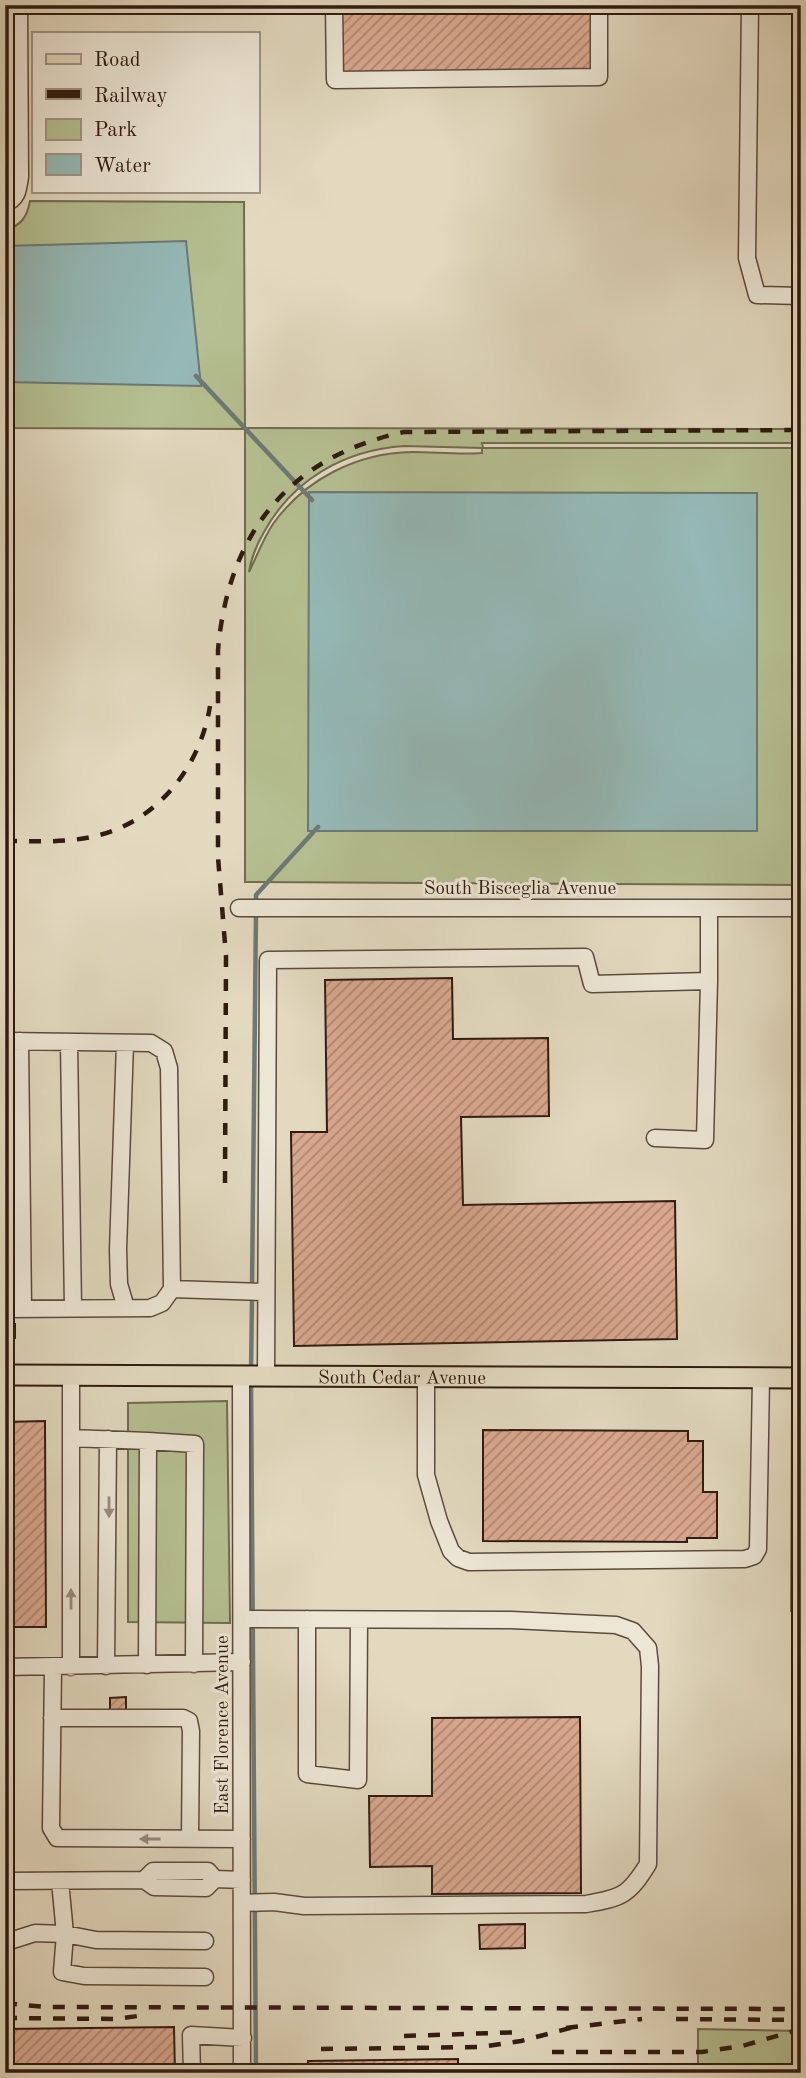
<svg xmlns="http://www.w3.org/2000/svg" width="806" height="2078" font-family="'Old Standard TT',serif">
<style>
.green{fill:#b5bf91;stroke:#726c51;stroke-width:2;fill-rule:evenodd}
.water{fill:#95b9b7;stroke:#6d7975;stroke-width:2}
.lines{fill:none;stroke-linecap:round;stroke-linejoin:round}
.stream{stroke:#6d7975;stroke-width:4.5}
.building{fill:url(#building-hatch);stroke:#301a11;stroke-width:2}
.minor-casing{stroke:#5c4a3c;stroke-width:19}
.major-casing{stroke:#301a11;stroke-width:23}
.minor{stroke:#ece6d5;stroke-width:16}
.major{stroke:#e2d9bf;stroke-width:19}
.rail{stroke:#301a11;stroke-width:4.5;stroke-dasharray:12 12;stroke-linecap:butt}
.oneway{fill:#978a7d}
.labels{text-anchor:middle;stroke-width:6;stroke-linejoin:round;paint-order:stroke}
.street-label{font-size:19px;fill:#301a11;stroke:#ece6d5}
</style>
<defs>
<pattern id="building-hatch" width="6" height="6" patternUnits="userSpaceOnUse" patternTransform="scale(1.75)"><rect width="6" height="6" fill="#d9a88f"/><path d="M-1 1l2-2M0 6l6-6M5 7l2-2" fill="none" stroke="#b08873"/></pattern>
</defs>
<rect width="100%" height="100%" fill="#e2d9bf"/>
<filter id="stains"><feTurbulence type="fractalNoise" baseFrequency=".00286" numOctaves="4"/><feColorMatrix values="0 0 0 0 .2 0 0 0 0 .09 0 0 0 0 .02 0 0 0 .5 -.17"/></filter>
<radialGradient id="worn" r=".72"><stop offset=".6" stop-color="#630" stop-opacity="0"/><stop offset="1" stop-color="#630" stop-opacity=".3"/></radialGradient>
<path class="green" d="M30,201L244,202L245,428L801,429V443H482L483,448H801V885L245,882V429L5,428V230C21,226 27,217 30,201ZM404,446L482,448V453C459,455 435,452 412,452C357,453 305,479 273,524C263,539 257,556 249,572C251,559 257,544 264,532C293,479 345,450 404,446Z
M227,1401L230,1623L128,1622V1403Z
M792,1408H801V1611H791Z
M698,2029L801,2031V2073H698Z"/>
<path class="water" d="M186,241L201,386L5,382V246Z
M309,492L757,493V831H308Z"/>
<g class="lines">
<path class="stream" d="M196,376L312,500
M256,903V895L318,827
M252,1288L256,912
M251,1372L252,1297
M251,1381L256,2073"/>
</g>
<path class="building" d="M334,5H599V77L335,80Z
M452,978L453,1039L548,1038L549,1116L461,1117L463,1205L675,1201L677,1339L294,1346L291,1132H327L325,980Z
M5,1324H15V1338H5Z
M45,1421L46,1627H5V1422Z
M483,1430L688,1431V1441H703V1492H717V1538H687V1542L483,1541Z
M126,1697V1712L110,1711V1698Z
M580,1717L581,1893L432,1894V1866L370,1867L369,1796H432V1718Z
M525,1924V1948L480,1949L479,1925Z
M174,2027L175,2073H5V2029Z
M458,2059V2073H308V2061Z"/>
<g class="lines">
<g class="minor-casing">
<path id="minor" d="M334,5L335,80L599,77V5
M750,5L747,258L757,295L801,296
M5,203C18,199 18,189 20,177L19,5
M239,908H801
M5,1041L151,1043L164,1051L169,1068L172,1289L162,1303L150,1308L5,1309
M20,1041L23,1309
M69,1042L73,1309
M125,1043L118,1250L119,1284L126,1308
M655,1138L705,1140L709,981
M172,1289L265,1292
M241,1377L242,2073
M266,1377L268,960L585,957L592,984L709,981V908
M426,1377V1475L439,1521L451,1551L458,1558L469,1562L745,1559L754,1556L758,1549L761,1378
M71,1438L148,1441
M242,1619L511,1620L616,1625L633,1631L648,1648L650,1666L648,1864C629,1895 622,1898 586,1904L304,1906L274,1902L242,1903
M307,1619V1774L358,1780L359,1620
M147,1665L148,1441L195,1444L194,1664
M106,1666L108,1439
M5,1667L242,1662
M53,1667L51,1828L57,1838L242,1839
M71,1667V1375
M52,1718H183L189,1721L191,1731L190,1839
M215,1879L206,1888L154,1887L144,1880L153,1871H208L215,1879L242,1880
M5,1881L144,1880
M60,1881L65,1934L96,1940L205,1941
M5,1940H13L35,1933L65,1934L62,1972L84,1976L205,1977
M192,2073L191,2035L243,2038"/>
</g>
<g class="major-casing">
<g id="major">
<path id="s1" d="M5,1375L801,1378"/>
</g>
</g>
<use href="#minor" class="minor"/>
<use href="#major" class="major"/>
<path class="rail" d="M5,841C34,841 63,843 91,837C156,824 200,768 210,706
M225,1183L226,956L218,857V650C228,534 288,457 404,432L801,430
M5,2003L45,2007L801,2009
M5,2018L116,2019L145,2015
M676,2019L801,2020
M566,2028L642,2019
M404,2036L524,2032
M321,2049L481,2047L521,2041L574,2027
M552,2052H702L742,2046L801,2029"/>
</g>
<defs><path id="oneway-solid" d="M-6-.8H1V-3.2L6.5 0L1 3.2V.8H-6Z" transform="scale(1.75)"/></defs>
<g class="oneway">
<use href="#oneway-solid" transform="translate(109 1507) rotate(90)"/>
<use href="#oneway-solid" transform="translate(71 1599) rotate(-90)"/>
<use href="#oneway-solid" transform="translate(150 1839) rotate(-180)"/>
</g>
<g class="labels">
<g class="street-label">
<text x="520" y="894">South Bisceglia Avenue</text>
<text dy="7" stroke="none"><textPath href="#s1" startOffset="397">South Cedar Avenue</textPath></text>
<text transform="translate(221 1725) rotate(-90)" y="7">East Florence Avenue</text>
</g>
</g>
<rect width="806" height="2078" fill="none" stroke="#e2d9bf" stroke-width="28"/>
<rect x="7" y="7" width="792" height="2064" fill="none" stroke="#301a11" stroke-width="3.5"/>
<rect x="14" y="14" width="778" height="2050" fill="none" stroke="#301a11" stroke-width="2"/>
<rect x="32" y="32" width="228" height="161" fill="#ece6d5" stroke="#a19487" stroke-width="2"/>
<rect x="46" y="54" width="35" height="10" fill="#e2d9bf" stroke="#a19487" stroke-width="2"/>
<text x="94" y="66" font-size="21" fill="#301a11">Road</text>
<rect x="46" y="89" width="35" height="10" fill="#301a11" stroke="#a19487" stroke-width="2"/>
<text x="94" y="102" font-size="21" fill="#301a11">Railway</text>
<rect x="46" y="119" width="35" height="21" fill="#b5bf91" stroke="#a19487" stroke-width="2"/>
<text x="94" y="136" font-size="21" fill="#301a11">Park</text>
<rect x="46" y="154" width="35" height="21" fill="#95b9b7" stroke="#a19487" stroke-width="2"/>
<text x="94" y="172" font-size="21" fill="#301a11">Water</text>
<rect width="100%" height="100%" filter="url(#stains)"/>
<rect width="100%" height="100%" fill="url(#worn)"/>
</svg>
